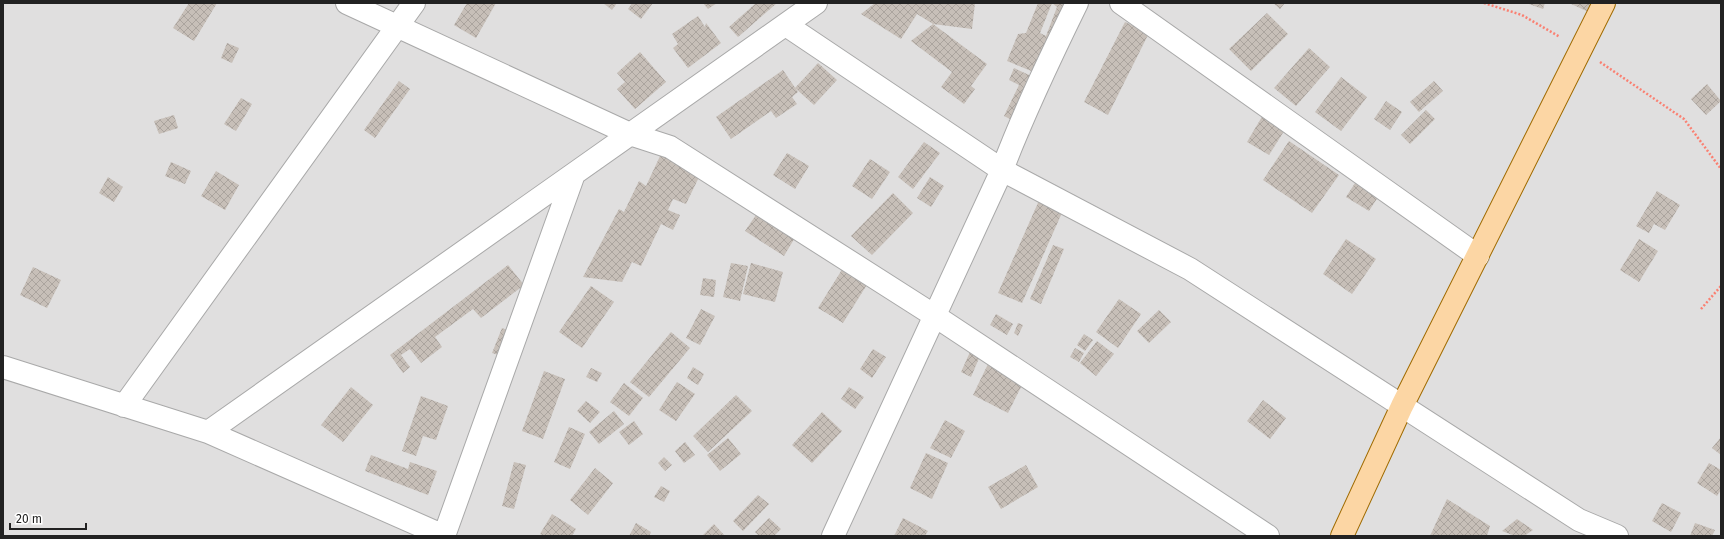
<svg xmlns="http://www.w3.org/2000/svg" width="1724" height="539" font-family="'Fira Sans',sans-serif">
<style>
.residential{fill:#e0dfdf}
.building{fill:url(#building-cross-hatch);fill-rule:evenodd}
.lines{fill:none;stroke-linecap:round;stroke-linejoin:round}
.minor-casing{stroke:#a9a9a9;stroke-width:24}
.primary-casing{stroke:#a06b00;stroke-width:24}
.path{stroke:#fa8072;stroke-width:2.5;stroke-dasharray:2 2;stroke-linecap:butt}
.minor{stroke:#fff;stroke-width:22}
.primary{stroke:#fcd6a4;stroke-width:22}
</style>
<defs>
<pattern id="building-cross-hatch" width="8" height="8" patternUnits="userSpaceOnUse"><rect width="8" height="8" fill="#c7bfb8"/><path d="M0 0l8 8M0 8l8-8" fill="none" stroke="#aba49e"/></pattern>
</defs>
<rect width="100%" height="100%" fill="#f2efe9"/>
<path class="residential" d="M3,3H1721V536H3Z"/>
<path class="building" d="M189,3H217L194,41L173,28Z
M467,3H496L476,38L454,25Z
M603,3H617L612,10Z
M632,3H653L641,19L628,9Z
M703,3H717L708,9Z
M756,3H777L738,37L729,27Z
M875,3H975L972,29L933,24L917,14L901,39L861,14Z
M1038,3H1070L1041,75L1007,61L1018,34L1026,33ZM1052,3L1057,7L1046,36L1040,33Z
M1273,3H1285L1280,9Z
M1526,3H1545L1543,9Z
M1569,3H1598L1593,14Z
M1267,13L1288,34L1251,71L1229,49Z
M698,16L705,27L706,23L721,43L688,68L673,48L678,44L672,34Z
M1125,22L1149,33L1108,115L1084,102Z
M933,24L987,64L971,86L975,89L964,104L941,87L952,72L911,41Z
M227,43L239,48L232,63L221,58Z
M1309,48L1330,67L1296,106L1274,88Z
M640,52L666,82L635,109L617,89L625,82L617,73Z
M818,63L837,80L814,105L795,88Z
M1014,68L1040,80L1020,124L1004,116L1019,85L1009,80Z
M783,70L798,92L792,97L797,104L776,118L771,111L731,139L716,117Z
M1341,77L1367,97L1341,131L1315,112Z
M399,81L410,89L375,138L364,130Z
M1434,81L1443,91L1419,112L1410,102Z
M1707,84L1721,101L1706,115L1691,99Z
M241,98L252,104L236,131L224,124Z
M1386,101L1402,112L1390,130L1374,119Z
M1426,110L1435,119L1410,144L1401,135Z
M174,115L178,128L159,134L154,121Z
M1263,115L1286,128L1269,155L1247,142Z
M1289,141L1339,175L1312,213L1263,180Z
M924,142L940,153L913,189L898,177Z
M787,153L809,166L795,189L773,175Z
M661,154L701,173L686,204L673,199L668,210L680,215L673,230L661,224L641,266L632,262L622,282L583,277L619,209L624,212L639,181L646,186Z
M870,159L890,172L872,199L852,186Z
M171,162L191,171L185,184L165,176Z
M216,171L239,185L225,210L201,196Z
M108,177L123,187L114,202L99,193Z
M930,177L944,186L931,207L917,198Z
M1357,180L1380,194L1369,211L1346,197Z
M1657,191L1680,205L1665,230L1654,224L1649,233L1636,226Z
M893,193L913,213L872,255L851,236Z
M1041,196L1065,206L1022,303L998,293Z
M758,212L796,236L784,256L745,231Z
M1346,239L1376,259L1352,294L1323,274Z
M1639,239L1658,251L1639,282L1620,270Z
M1053,245L1064,249L1041,304L1030,299Z
M731,263L748,266L740,301L723,297Z
M751,263L783,272L775,302L743,294Z
M508,265L524,285L481,318L473,309L435,337L442,347L421,363L410,349L401,355L410,367L403,373L390,355Z
M33,267L61,280L47,308L20,295Z
M843,268L868,283L843,323L818,308Z
M703,278L716,280L714,297L700,295Z
M591,286L614,302L582,348L559,332Z
M1119,299L1141,314L1118,348L1096,332Z
M701,309L715,316L700,345L686,338Z
M1159,310L1171,322L1149,343L1137,331Z
M996,314L1013,324L1007,335L990,325Z
M1018,323L1023,325L1018,336L1014,333Z
M502,328L517,334L508,358L492,353Z
M671,332L690,348L649,397L630,382Z
M1084,334L1093,340L1085,351L1077,345Z
M1097,341L1114,354L1096,376L1080,363Z
M1075,348L1084,353L1079,362L1070,357Z
M873,349L886,357L872,378L860,369Z
M970,352L980,356L971,377L961,372Z
M988,364L1024,381L1008,413L973,395Z
M693,367L704,374L698,385L687,378Z
M591,368L602,373L597,382L586,377Z
M544,371L565,379L543,439L522,431Z
M677,382L695,394L676,421L659,410Z
M624,383L643,398L629,416L610,402Z
M351,387L373,405L343,442L321,425Z
M849,387L864,397L855,409L841,399Z
M736,395L752,411L708,452L693,436Z
M421,396L448,406L436,440L423,436L416,456L402,451Z
M1263,400L1286,418L1270,439L1247,421Z
M586,401L600,412L590,423L577,411Z
M614,411L624,424L599,444L589,432Z
M822,412L842,431L812,463L792,445Z
M945,420L965,431L951,458L930,448Z
M634,421L643,434L629,445L619,432Z
M569,427L585,434L570,469L554,462Z
M1721,437V455L1712,448Z
M728,438L741,454L720,471L707,455Z
M685,442L695,455L684,463L675,451Z
M926,453L948,463L932,499L910,488Z
M371,455L408,469L410,462L437,471L428,495L365,471Z
M664,457L672,465L665,471L658,463Z
M514,462L526,465L514,509L502,506Z
M1709,463L1721,470V490L1717,496L1697,483Z
M1026,465L1038,487L1001,509L988,487Z
M595,468L613,483L588,515L570,500Z
M661,486L670,491L664,502L654,497Z
M758,495L769,504L743,531L733,521Z
M1447,499L1490,526L1487,536H1430Z
M1662,503L1681,513L1671,532L1652,521Z
M552,514L576,529L572,536H543L540,534Z
M769,518L781,529L774,536H759L755,532Z
M903,518L928,531L925,536H894Z
M1517,519L1533,530L1524,536H1515L1502,531Z
M636,523L651,532L649,536H629Z
M1695,523L1715,530L1712,536H1690Z
M714,524L725,536H702Z"/>
<g class="lines">
<g class="minor-casing">
<path id="minor" d="M347,3L630,134L670,147L935,316L1268,536
M1121,3L1478,256
M786,25L1002,170L1190,269L1579,520L1617,536
M3,367L208,432L444,536
M124,406L414,3
M208,432L816,3
M444,536L574,174
M833,536L1002,170C1024,112 1050,58 1077,3"/>
</g>
<g class="primary-casing">
<path id="primary" d="M1342,536L1402,406L1604,3"/>
</g>
<path class="path" d="M1484,3L1522,15L1560,37
M1600,62L1684,119L1721,169
M1701,309L1721,286"/>
<use href="#minor" class="minor"/>
<use href="#primary" class="primary"/>
</g>
<rect width="1724" height="539" fill="none" stroke="#222222" stroke-width="8"/>
<path d="M10 523v6h76v-6" fill="none" stroke="#222222" stroke-width="2"/>
<text x="16" y="523" font-size="12" fill="#222222" stroke="#ffffff" stroke-width="3" paint-order="stroke">20 m</text>
</svg>
